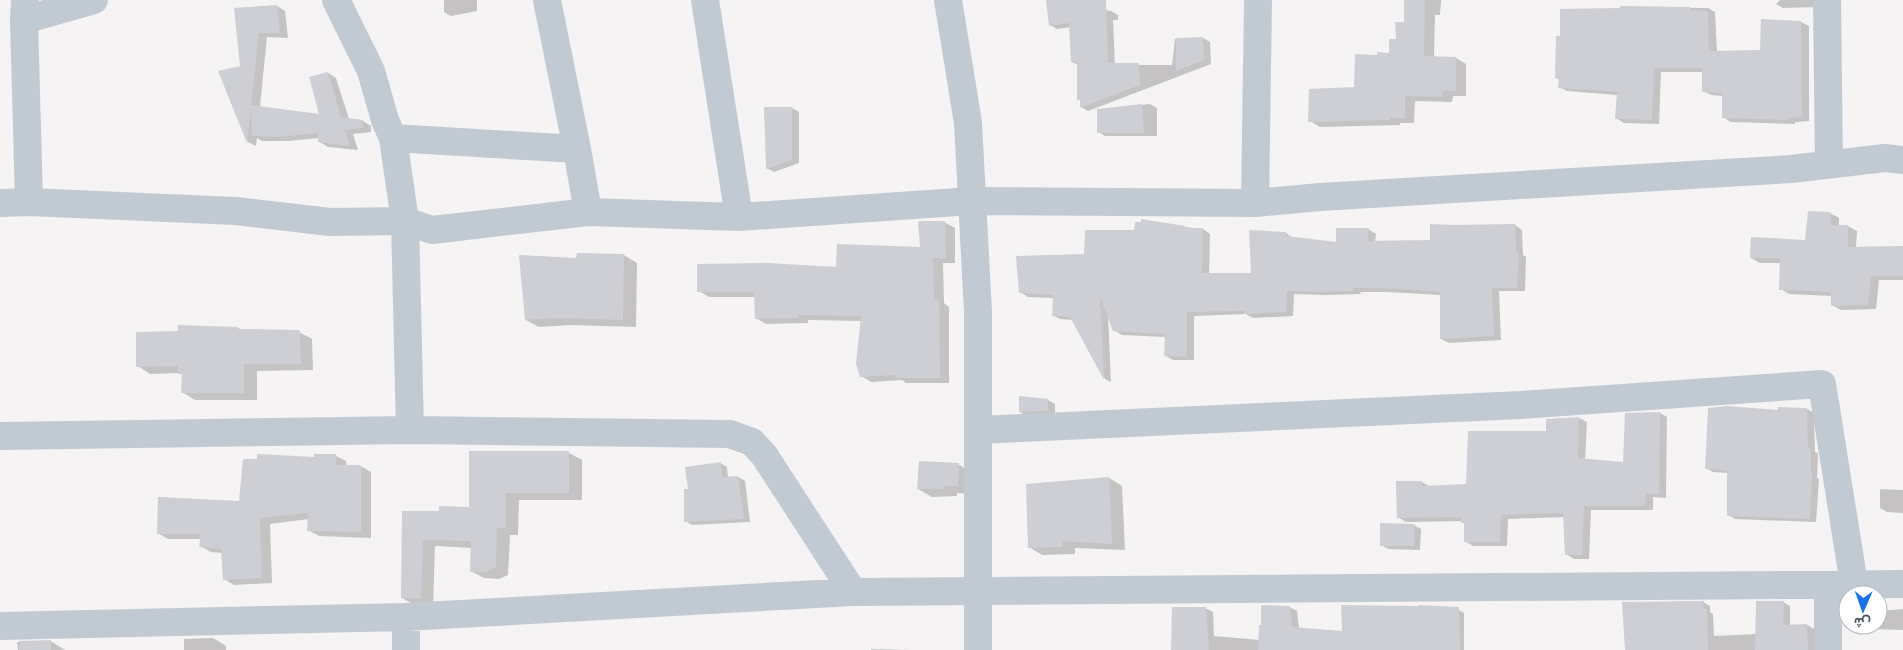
<svg xmlns="http://www.w3.org/2000/svg" width="1903" height="650" font-family="Overpass,Vazirmatn,sans-serif">
<style>
.shadow{fill:#0003}
.building{fill:#cdcfd5}
.lines{fill:none;stroke-linecap:round;stroke-linejoin:round}
.minor{stroke:#c1cad2;stroke-width:28}
.tertiary{stroke:#c1cad2;stroke-width:28}
</style>
<rect width="100%" height="100%" fill="#f5f3f3"/>
<path class="shadow" d="M444,0H477V11L451,16L444,12Z
M1407,0H1441L1440,15H1435L1434,57L1456,58L1466,64V96H1453L1452,102L1415,101L1414,123H1400V125L1320,127L1310,121L1356,88L1378,56L1390,54L1405,24Z
M1780,0H1819L1818,7L1783,8L1776,4Z
M1048,3L1111,11L1118,15V20H1113L1115,65H1172L1175,39L1203,38L1210,42L1211,64L1088,111L1081,107V101L1078,99V65L1072,62L1071,27L1057,29L1050,25Z
M277,6L285,11L288,38L267,37L260,107L321,115L328,73L336,78L349,119L363,121L371,126V132L353,134L358,150L328,147L320,142L319,138L288,141H262L257,138L256,146L248,142L220,72L242,67L235,10Z
M1621,7L1708,8L1715,12L1717,52H1761L1801,22L1809,26V121L1795,122V124L1731,122L1723,117L1724,96L1711,95L1703,91V72H1661L1659,124L1624,123L1616,118L1618,95L1567,91L1560,87V80L1556,78L1621,10Z
M1150,104L1157,108V136H1105L1098,132V110Z
M792,108L799,112V163L774,172L767,168Z
M1809,213H1830L1839,218V226H1848L1857,231L1856,248L1903,247V280H1879L1876,309L1841,310L1832,305L1833,296L1789,294L1781,289L1782,263H1760L1751,258L1806,242Z
M944,222L955,228V263H943L944,303L949,307V383H906L902,380L871,382L861,376L862,321L808,320V323L766,324L756,318V297H709L699,291L837,268L921,248Z
M1515,225L1522,230L1523,255L1526,257L1525,291H1499L1501,340L1449,343L1441,339V295L1388,292H1360L1361,294L1326,295L1294,294L1293,316L1253,318L1246,314L1194,316V360H1173L1166,356V337L1122,335L1114,330L1108,316L1111,382L1105,379L1074,320L1060,319L1053,315L1054,298L1028,297L1020,292L1085,256L1136,231L1185,227L1203,229L1210,234L1209,274L1252,275L1286,233L1293,238L1338,244L1368,229L1376,234L1375,242H1432Z
M578,254L624,255L637,263L636,327L571,325L539,327L526,320L578,260Z
M238,328L242,330L299,332L312,339L313,370L257,371V400H195L182,392L183,375L179,373L150,374L138,366Z
M1048,400L1055,404V414L1027,416L1020,412Z
M1807,409L1814,413L1815,452L1818,453L1817,478L1819,479L1816,522L1735,519L1729,515V473L1713,472L1706,468L1779,411Z
M1660,413L1667,417L1666,498L1653,497V510H1591L1589,559H1574L1566,554L1565,517L1508,519L1507,546H1473L1465,541L1466,524L1463,521L1406,522L1398,517L1422,482L1429,486H1467L1547,432L1579,418L1587,422L1585,460L1625,464Z
M569,453L582,460V500H519L518,535H510L508,575L499,579L484,578L471,571L472,548L435,546L433,606L415,605L402,598L404,512H440L470,509Z
M336,456L346,461V466H361L371,472V538L319,536L308,530L309,519L270,524L272,583L234,585L224,579L222,553L211,552L200,546L201,539H168L158,533L240,503L315,458Z
M720,463L727,467L728,478L738,477L745,481L750,522L692,525L685,521L689,490Z
M958,464L972,473L971,494L957,493V496L932,497L918,489Z
M1109,478L1122,486L1125,550L1075,548V554L1042,555L1029,547Z
M1880,489L1903,490V513L1887,512L1880,508Z
M1414,525L1421,529L1420,550L1388,549L1381,545Z
M1703,602L1710,606V612L1713,614L1714,636L1756,634L1783,602L1790,606V626L1807,625L1814,629V650H1627Z
M1289,607L1297,611L1299,629L1343,632L1457,609L1464,613V650H1172L1205,608L1213,612L1214,636L1260,640Z
M1903,609V630L1872,629L1866,625H1878V611Z
M213,638L226,646V650H184V639Z
M17,642H52L65,650H18Z
M871,649L911,650H871Z"/>
<path class="building" d="M1046,0H1106L1108,63H1139L1140,85L1080,108V100H1077V63L1071,62L1069,23L1049,26Z
M1404,0H1425L1424,56L1456,57V91H1443L1442,97L1405,96V118H1390V120L1308,122L1309,89L1354,87L1355,54L1377,55V52L1389,53V39H1396L1395,22H1404Z
M277,5L280,33H259L251,105L319,114L309,77L328,72L341,117L363,120V128L345,130L350,146L318,142V133L279,137L252,136L251,111L247,143L218,71L240,66L234,8Z
M1620,6L1690,7V10L1708,11L1709,51L1760,50L1761,19L1801,21L1802,117L1788,118V120L1722,118V93L1702,92V68H1654L1652,120L1615,119L1617,92L1558,88L1559,78H1555L1556,36H1560V9L1620,8Z
M1203,37L1204,60L1176,71V38Z
M1142,104L1144,133H1097V109Z
M764,107H792V160L766,169Z
M1808,211L1830,212L1831,225H1848V247L1903,246V276H1871L1868,305L1831,306V292L1779,290L1780,258H1750L1751,237L1805,240Z
M1141,219L1185,226V228H1203L1202,273H1251L1249,230L1286,232V236L1336,242V228H1369L1367,241L1430,240V224L1453,225L1515,224L1516,251H1519L1517,288H1492L1494,336L1440,339V292L1379,288H1353V291L1318,292L1287,291L1286,312L1244,314V311L1187,312V357L1164,356L1165,334L1113,331L1100,297L1104,380L1070,317L1052,316L1053,295L1019,293L1016,256L1084,254L1085,230H1134L1135,222H1141Z
M918,221H945L946,258H933L934,299L939,300L940,378H895V375L860,377L856,364L861,316L798,315V318L755,319L754,292H697V264L768,263L836,267L837,244L920,247Z
M577,253L624,254L623,320L557,318L525,320L519,255L576,258Z
M178,325L238,327V329L300,330L301,364H244V393H181L182,374H178V366L136,367V332L178,331Z
M1019,396L1048,399V411L1019,412Z
M1727,406L1778,410V407L1807,408L1808,448H1811V473H1812L1810,519L1727,516V470L1705,469L1708,408Z
M1660,412L1659,494H1646L1645,506H1584L1582,555H1565L1563,513L1501,515L1500,542H1464V523H1461V517L1397,518L1396,481H1422V486L1466,484L1468,431H1546V419L1579,417L1578,458L1623,462L1625,413Z
M469,451H569V493H506V528H497L496,567L485,572H470L471,541L423,540L421,599L401,598L402,511H439V506L469,507Z
M257,454L314,457V454H336V465H361V532L307,531L308,513L260,518L262,578L223,580L221,549L199,547L201,534H157L158,497L239,501L243,459H257V465Z
M919,461L959,463L958,486H944V489H917Z
M721,462L722,477L738,476L744,519L684,522V489H688L685,467Z
M1109,477L1112,544L1062,541V547L1028,548L1026,484Z
M1380,523L1414,524V546H1380Z
M1704,601L1703,609H1707L1708,650H1625L1622,602Z
M1756,601H1784L1783,625L1807,624L1808,650H1755Z
M1261,605L1290,606L1292,627L1342,631L1341,605L1418,606V605L1459,607L1460,650H1258L1259,625H1261Z
M1172,607H1206L1209,650H1171Z
M51,640V650H19V641Z"/>
<g class="lines">
<path class="minor" d="M25,0L24,20L29,202
M336,0L371,71L385,120L393,138L405,221L410,430
M547,0L577,149L588,212
M705,0L739,217
M1827,0L1829,164
M24,20L94,0
M393,138L577,149
M0,203L29,202L236,211L330,222L405,221L432,230L588,212L739,217L972,201L1255,203L1320,197L1791,169L1885,158L1903,160
M1255,203L1258,0
M978,430L1521,405L1822,384L1854,584
M0,436L410,430L730,434L752,442L764,455L853,592
M1828,585V650
M406,617V650
M0,626L406,617L853,592L1903,584"/>
<path class="tertiary" d="M948,0L968,123L978,312V650"/>
</g>
<g transform="translate(1863 610) rotate(182)"><circle r="24" fill="#ffffff" stroke="#b7bbc0"/>
<path d="M0-4L9 19L0 12L-9 19Z" fill="#1a73e8"/>
<text y="-8" font-size="14" font-weight="bold" text-anchor="middle" fill="#4a5661">ش</text>
</g>
</svg>
